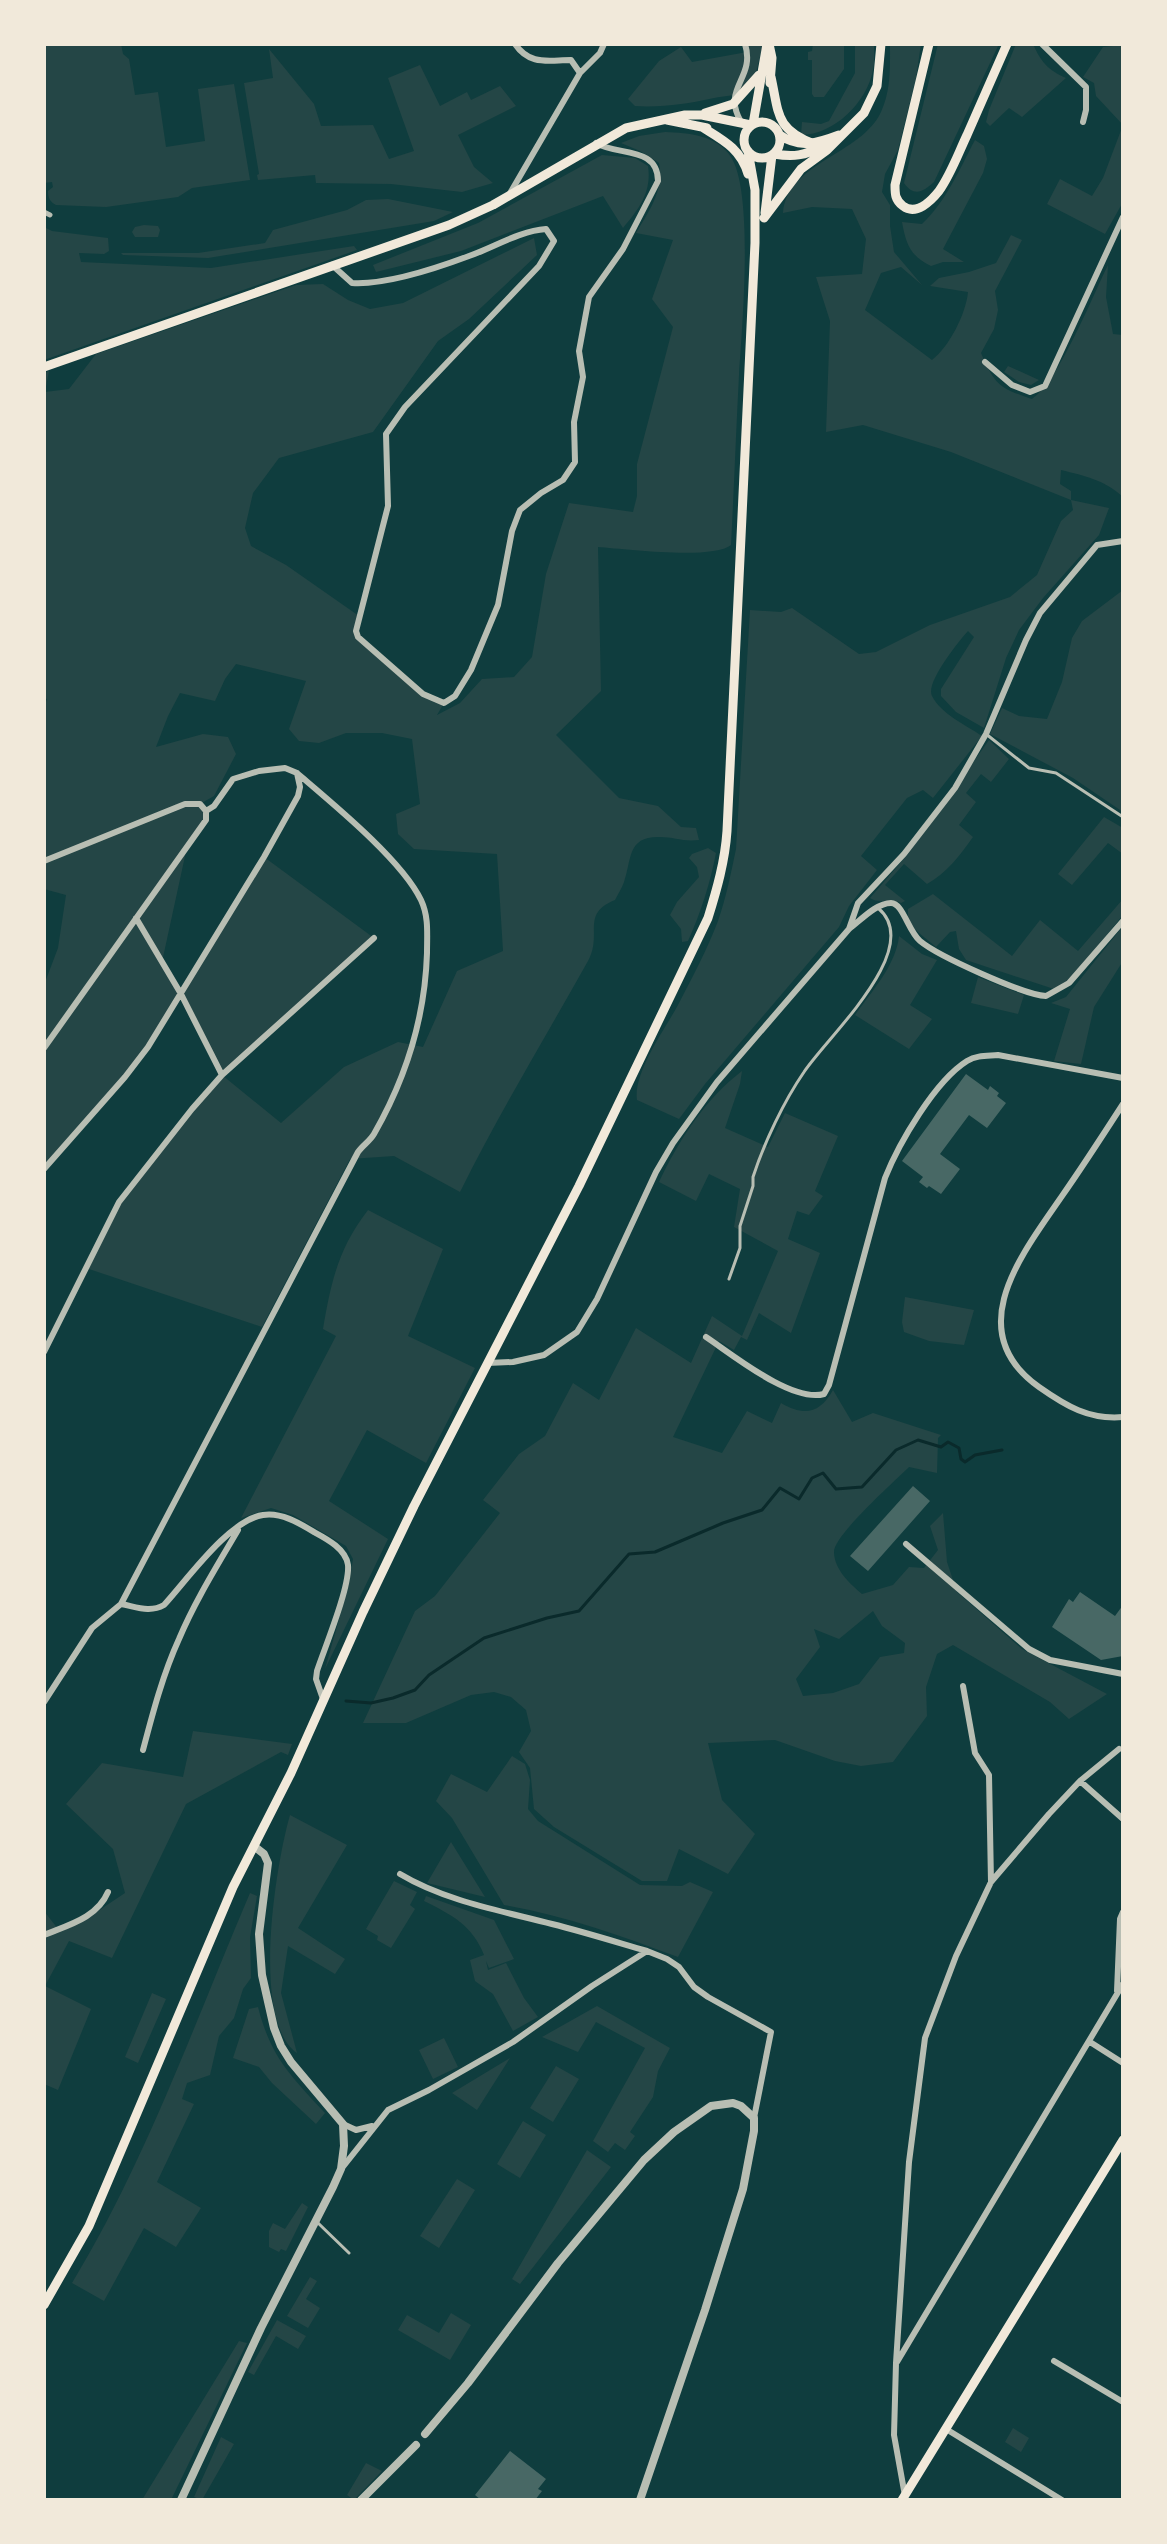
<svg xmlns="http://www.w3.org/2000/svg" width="1167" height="2544" font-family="Karla,sans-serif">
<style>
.green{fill:#244646;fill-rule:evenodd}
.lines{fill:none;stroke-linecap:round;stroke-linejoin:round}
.stream{stroke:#0a2a2b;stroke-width:3}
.building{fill:#486865}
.service{stroke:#b8beb3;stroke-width:3}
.pedestrian{stroke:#b8beb3;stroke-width:5}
.minor{stroke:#b8beb3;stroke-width:6}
.tertiary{stroke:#b8beb3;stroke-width:8}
.secondary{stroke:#f1e9da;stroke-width:9}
</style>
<rect width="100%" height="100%" fill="#0f3d3e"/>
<path class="green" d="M44,44H121L123,54L129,59L135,95L158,92L166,147L205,141L198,89L234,84L250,180L192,188L178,197L106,207L56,205C50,202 48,198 48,191L53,187L52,182L44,183Z
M745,44H763L756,73L740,95C720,95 701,102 681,104C666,106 650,107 635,106L628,99L659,61L681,47L692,62L747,52Z
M813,44H843L844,46V69L824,97H814L812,94V60H808V52L812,51Z
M855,44H874C874,52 875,62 873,70C867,102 834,135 801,135L802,122L821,124L829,121L855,73Z
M890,44H921L916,78L898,150L885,174L882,192L890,205V226L894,252L922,285L901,267L881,273L865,310L932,360C949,347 966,314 968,292L930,286L939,278L969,272L996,263L1011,235L1022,240L995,291L998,310L994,329L981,353C995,385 999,388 1032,399C1059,381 1092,297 1108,265L1106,297L1113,334L1123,335V497C1105,480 1085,476 1061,470L1060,484L1071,491V500L1109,508L1099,535L1043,598L1019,630L1006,658L984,728L956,712L941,696V689L974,637L968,631C959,641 925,683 932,696C941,714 966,725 982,736L933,798L923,790L907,798L861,856L877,870L849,906L839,927L705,1084L679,1119L637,1100C633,1073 665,1029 678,1005C692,978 707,950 718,921C726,898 731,873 736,849L750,610L781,612L792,608L859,654L876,652L930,625L1010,597L1037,575L1061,521L1073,510L1071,500L951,452L863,425L826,432L830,321L816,277L862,274L866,239L852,209L812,207L783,213C787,162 861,155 881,112C891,90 890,68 890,44Z
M938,44H999L934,182C923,192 914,197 904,183Z
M1016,44H1033C1041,62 1048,70 1066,78L1022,117L1009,108L990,126L986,122L989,110Z
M1123,45V125L1096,96L1094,83L1083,77L1103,47Z
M269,49L314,104L321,126L373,125L389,159L414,151L388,78L420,65L440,106L467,92L471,100L500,86L516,106L458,135L474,167L493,183L462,192L391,184L316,183L315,175L258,180L257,175L259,174L244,83L273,78Z
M1123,125V202L1105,234L1047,204L1060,179L1092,196L1103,178Z
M665,132C689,133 717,135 731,157C754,193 742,328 739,375C736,431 734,488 731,545C713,560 625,549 598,547L601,691L556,735L619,798L658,806L681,827L696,828L699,840C683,842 674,837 660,837C627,836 632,859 624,882C622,888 618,894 615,900C580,914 603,934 588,961C545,1038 499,1113 460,1192L394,1156L350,1159L262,1327L86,1268L119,1202L222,1075L181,994L148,1047L44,1169V985L58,948L66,895L44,889V706L47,699L44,698V373L49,371L45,392L69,389L96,354L296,285L323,284L348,300L370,309L403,303L534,238L537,255L469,319L438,341L373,432L279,458L253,493L245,528L251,546L286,565L359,616L358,637L423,694L444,703L437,715L460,703L482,679L514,677L532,657L546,574L569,503L633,512L637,496V464L673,327L652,299L673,240L636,233C650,210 664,190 659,163L640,151L621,143L639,136ZM236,664L306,681L289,729L299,741L319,743L346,733H382L412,739L420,804L396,814L398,834L414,849L497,854L503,951L457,971L423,1047L398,1042L344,1067L281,1123L222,1075L374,938L264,857L180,993L162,962L187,847L206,820L200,804L214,796L236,754L228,737L203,734L156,747L168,716L180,693L215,701L225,679Z
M975,140L984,146L987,159L983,173L943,249L964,262H943L931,266C910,256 906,244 902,222L922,224C947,200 959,170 975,140Z
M602,155L635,158L648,166C652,192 639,209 623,228L603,196L461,251L376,272L373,265L478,223Z
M388,199L453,212L434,221L208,258L123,255L121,253H198L265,243L273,230L347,210L366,200Z
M144,225L158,226L160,230L158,237H135L132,232L135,227Z
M44,227L52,231L108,238L109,251L104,254L79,253L81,262L211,268L354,246L357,250L44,360Z
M1008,366L1039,380L1031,385L1019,382L1004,372Z
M1123,590V812L1073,778L990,734L1002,708L1019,716L1047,719L1062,682L1072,638L1082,621Z
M989,740L1009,759L991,782L981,774L966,793L976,802L959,825L973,837C960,855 947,873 927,884L904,864L885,885L905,901L901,903C891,898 878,904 870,898L908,854Z
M1104,817L1123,828V854L1108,843L1072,885L1058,874Z
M708,848L716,853C710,884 701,912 688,941L682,942L681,929L670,915L677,902L699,877L697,867L689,858L692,854Z
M933,894L1012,956L1040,920L1078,951L1123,899V915L1064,987L1057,990L966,960L959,949L956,931L950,932L936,947L919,933L908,922V909Z
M1123,926V961L1094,1007L1081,1064L1054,1061L1070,1009L1051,1003L1066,997Z
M899,936L922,954L937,960L910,1005L932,1019L909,1049L855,1015C872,991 896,965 899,936Z
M978,977L1024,995L1018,1014L971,1003Z
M742,1071L740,1084L725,1128L768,1147L785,1113L838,1136L815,1191L823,1196L809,1215L797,1211L788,1239L820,1253L791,1333L759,1313L747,1340L741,1337L734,1350L719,1341L673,1437L722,1453L747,1411L772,1423L781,1403C805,1417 820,1413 833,1390L852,1422L873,1413L941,1435L938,1438L937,1473L909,1467C895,1481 833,1536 834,1552C834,1569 850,1584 862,1594L893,1585L909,1567L924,1568L938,1550L930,1526L943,1513L947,1562L957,1592L1022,1649L1107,1694L1069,1719L1050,1702L953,1645L937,1654L926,1687L927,1716L893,1762L861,1766L835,1761L775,1740L708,1743L722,1800L755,1834L728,1874L679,1849L667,1881H642L554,1827L534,1809L530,1768L519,1752L531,1731L526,1710L511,1697L494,1692L471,1695L406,1723H363L415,1611L435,1596L500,1513L483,1500L519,1454L545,1436L573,1383L599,1400L636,1328L691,1363L712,1316L742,1336L778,1251L734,1227L740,1189L709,1174L696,1201L659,1182C679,1140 705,1099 742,1071ZM873,1611L882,1626L905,1643L904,1653L880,1657L859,1684L833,1693L803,1696L796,1679L820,1647L814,1629L839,1639Z
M368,1210L443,1249L408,1336L475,1368L426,1463L367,1430L329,1501L388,1539L325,1669L349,1584L353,1559L346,1546L293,1515L271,1508L241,1518L336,1336L323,1329C331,1282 338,1249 368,1210Z
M905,1297L974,1310L964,1345L929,1341L904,1332L902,1322Z
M193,1731L292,1744L288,1755L281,1752L186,1804L112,1958L69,1941L45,1986L91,2009L58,2090L44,2084V1911L58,1929L95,1913L125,1893L113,1849L66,1804L102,1763L183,1777Z
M512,1756L525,1764L530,1780L528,1809L538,1821L640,1885L682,1886L690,1882L713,1892L678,1957C622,1936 563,1915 504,1905L452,1818L436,1801L451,1774L487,1792Z
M290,1815L347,1845L298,1928L345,1959L335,1974L288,1946L281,1993L297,2053C250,2021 276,1863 290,1815Z
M451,1842L485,1897L427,1883Z
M394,1881L417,1892L410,1905L415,1909L391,1948L377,1940L378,1936L366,1929Z
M250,1893L257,1896L250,1937L251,1978L243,1989L234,2018L219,2036L210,2075L187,2083L182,2099L194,2104L157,2182L201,2208L176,2247L144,2228L104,2301L72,2283C146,2161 194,2024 250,1893Z
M426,1896L494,1920L514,1959L489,1968L486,1961L488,1970L506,1963L524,1998L538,2017L513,2031L493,1994L475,1981L470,1960L484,1955C472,1925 452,1915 424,1901Z
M152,1993L166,1999L138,2063L125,2057Z
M597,2006L670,2048L658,2071L653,2097L630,2132L635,2136L625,2150L615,2143L608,2152L593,2141L645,2048L596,2022L578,2052L542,2037Z
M258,2007C271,2058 291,2076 325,2113L316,2124L272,2083L259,2067L233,2058L249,2009Z
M444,2038L458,2067L433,2079L419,2050Z
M510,2058L477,2110L452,2093Z
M556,2066L579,2079L553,2122L530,2108Z
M523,2121L546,2135L520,2178L497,2164Z
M587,2150L611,2167L520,2284L512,2279Z
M457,2179L475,2190L439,2248L420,2236Z
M302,2203L308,2207L286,2251L281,2249L279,2252L269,2247V2231L273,2223L285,2229Z
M310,2277L317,2281L306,2299L320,2308L308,2328L287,2316Z
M451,2313L471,2325L450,2360L398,2330L407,2315L439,2333Z
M277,2320L306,2336L298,2349L276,2336L254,2375L248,2372Z
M239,2341L247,2343L171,2500H142Z
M1013,2428L1029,2438L1021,2452L1005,2442Z
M221,2437L234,2444L202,2500L194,2497Z
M366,2463L382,2471L354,2500L347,2495Z"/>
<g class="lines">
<path class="stream" d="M346,1701L371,1703L393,1698L415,1690L429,1675L484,1638L547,1618L579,1611L629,1554L655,1552L723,1523L762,1510L780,1488L799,1499L812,1478L823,1473L836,1489L862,1487L896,1450L918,1440L941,1447L948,1442L959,1448L961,1459L965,1462L975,1455L1002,1450"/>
</g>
<path class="building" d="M966,1074L988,1090L990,1086L999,1093L997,1096L1006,1103L987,1128L969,1115L940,1154L960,1169L941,1194L929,1186L927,1188L919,1182L923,1177L902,1161Z
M913,1486L930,1501L868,1571L850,1556Z
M1080,1592L1115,1616L1123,1605V1656L1101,1660L1052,1627L1069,1599L1073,1602Z
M510,2451L546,2479L538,2489L542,2491L535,2500H481L475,2495Z"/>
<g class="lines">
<path class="service" d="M986,734L1029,768L1056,773L1123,817
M729,1279L740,1248V1226L753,1186V1177C764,1143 784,1101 804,1072C827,1037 926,948 878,908
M317,2222L349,2253"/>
<path class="pedestrian" d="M44,212L50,215"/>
<path class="minor" d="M1042,44L1086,87V110L1083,122
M580,73L600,53L604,44
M741,122C721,87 756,79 745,44
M509,195L580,73L571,60C548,60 530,66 515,44
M332,265L352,283C385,285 437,268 469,256C495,247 519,231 546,229L554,241L539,266L405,407L386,434L388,506L356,631L358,637L423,694L444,703L455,696L471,670L498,605L512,531L520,510L541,493L563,480L575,462L574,422L583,377L579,351L589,297L623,249L658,181C658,146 617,156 596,143
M985,362L1012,385L1030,392L1045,386L1123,217
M44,861L185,804H200L206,811V820L44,1048
M136,918L181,994L222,1075
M849,929C860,921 876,903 891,903C903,903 908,931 920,941C938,956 1024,995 1046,996L1069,983L1123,921
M1123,1104C1103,1135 1083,1166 1062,1196C1022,1254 960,1331 1039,1387C1066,1406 1089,1420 1123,1417
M44,1169L125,1077L148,1047L264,857L298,796L300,787L297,773
M706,1337C733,1355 792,1403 824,1394L829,1385L885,1178C899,1143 935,1081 967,1061C977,1055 987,1056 998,1055L1123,1078
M44,1352L119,1202L192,1109L222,1075L374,938
M487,1363L513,1362L544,1355L577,1332L597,1299L656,1172L673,1143L717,1082L849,929L858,903L904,854L955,788L986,734L1026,640L1040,613L1097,545L1123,541
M906,1544L1029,1649L1050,1660L1123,1674
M121,1604C137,1607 150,1613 164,1605C187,1580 229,1520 263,1515C281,1512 299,1523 314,1532C327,1539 346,1549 348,1565C350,1587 325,1647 317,1671L316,1679L323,1699
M963,1686L975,1753L989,1775L991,1882
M44,1702L92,1628L121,1604L358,1152C363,1145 370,1141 374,1134C406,1078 425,1017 427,953C427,934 429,917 421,900C402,860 332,803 297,773L285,768L259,771L233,779L214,806L206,811
M143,1750C153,1712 163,1674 179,1639C195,1601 217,1566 238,1530
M1080,1781L1119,1749
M400,1874C445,1901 502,1911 552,1924C584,1932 616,1942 647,1951
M44,1935C68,1925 97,1918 108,1892
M1117,1991L1120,1919L1123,1912
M1090,2042L1123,2063
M343,2124L356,2130L372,2126
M342,2168L388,2110L429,2090L513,2042L592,1986L647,1951L667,1959L679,1967L694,1987L708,1997L771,2032L754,2118
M1054,2361L1123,2402
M897,2362L1123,1984
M946,2429L1062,2500
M905,2496L894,2435L896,2363L909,2162L925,2038L956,1956L991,1882L1049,1814L1080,1781L1123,1819"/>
<path class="tertiary" d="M425,2434L468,2383L558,2263L644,2160L674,2132L711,2106L733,2103L741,2106L754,2118V2131L743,2189L705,2310L640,2500
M181,2500L261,2328L333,2187L341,2169L344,2146L343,2124L291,2062L281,2046L274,2028L262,1975L259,1934L268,1863L264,1854L255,1847
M361,2500L416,2445"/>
<path class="secondary" d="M769,44L772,58L770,83
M929,44L895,185C895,194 895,200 903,206C916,216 931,201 939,191C951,174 958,154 967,135C980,105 994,74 1007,44
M771,77C779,113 775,129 814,144
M705,113L733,104L759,75
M667,120L707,128
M744 140a18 18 0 1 1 36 0a18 18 0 1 1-36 0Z
M753,124L767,44
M702,127C723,140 741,149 748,174
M780,135C799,149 818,143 839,135
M774,154C793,157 805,156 822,146
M765,213L772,155
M764,218L801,169L827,150L864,113L877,86L881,44
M44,367L449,225L493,205L626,128L685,115H702L751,125
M44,2305L89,2226L233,1887L291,1773L363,1612L414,1506L579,1186L708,918C717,889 725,861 727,831L755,243V190L748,151
M902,2500L1123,2140"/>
</g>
<rect width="1167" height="2544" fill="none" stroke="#f1e9da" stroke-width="92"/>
</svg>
